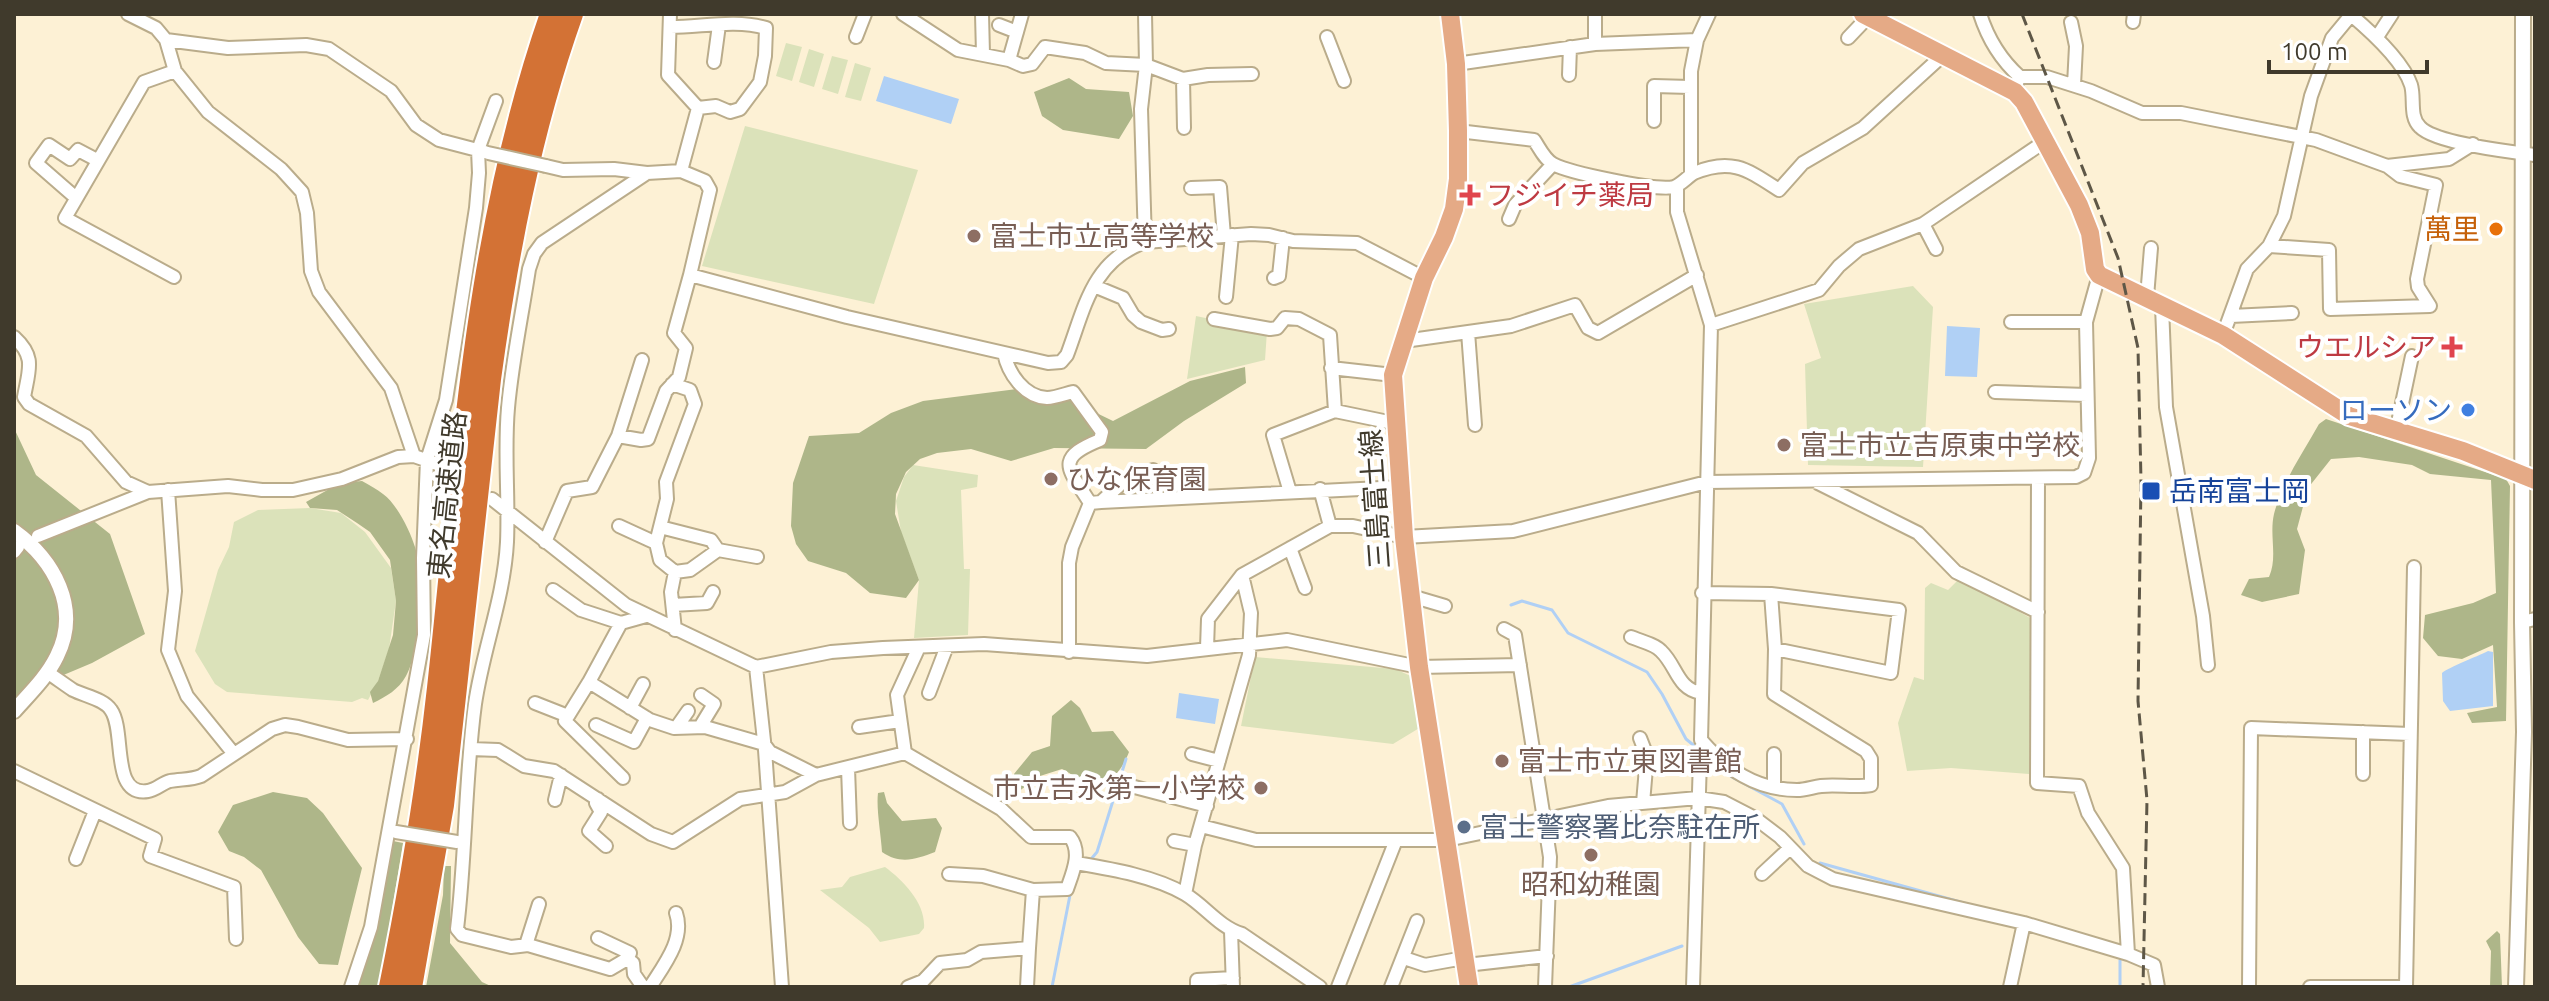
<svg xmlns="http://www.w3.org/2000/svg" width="2549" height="1001" font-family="Ubuntu,'Noto Sans JP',sans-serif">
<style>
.green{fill:#dbe2ba}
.forest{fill:#aeb689}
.water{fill:#b0d0f5}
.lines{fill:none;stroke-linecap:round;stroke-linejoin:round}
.stream{stroke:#b0d0f5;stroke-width:3}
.minor-casing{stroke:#baac8b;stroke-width:16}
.tertiary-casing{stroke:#baac8b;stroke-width:18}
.primary-casing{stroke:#fff;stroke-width:22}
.motorway-casing{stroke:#fff;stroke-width:26}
.minor{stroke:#fff;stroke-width:12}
.tertiary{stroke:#fff;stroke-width:14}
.primary{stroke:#e5aa86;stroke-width:18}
.motorway{stroke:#d37235;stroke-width:22}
.rail{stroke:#5e5747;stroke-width:3;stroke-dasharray:12 6;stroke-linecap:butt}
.minor-bridge-casing{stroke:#baac8b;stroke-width:16;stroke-linecap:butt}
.minor-bridge{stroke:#fff;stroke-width:12}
.health-dot{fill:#e0444e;stroke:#fff;stroke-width:3}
.food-dot{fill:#e8710a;stroke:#fff;stroke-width:3}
.education-dot{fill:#8d6e63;stroke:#fff;stroke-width:3}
.shop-dot{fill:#3f7fe0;stroke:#fff;stroke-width:3}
.transit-dot{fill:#1a4fb4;stroke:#fff;stroke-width:3}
.service-dot{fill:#5c6f8a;stroke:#fff;stroke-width:3}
.labels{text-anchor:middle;stroke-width:8;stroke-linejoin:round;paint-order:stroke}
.health-label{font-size:28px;fill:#be3a42;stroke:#fff;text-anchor:start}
.food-label{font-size:28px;fill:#c56008;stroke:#fff;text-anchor:end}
.education-label{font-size:28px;fill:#785e54;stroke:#fff;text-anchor:start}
.shop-label{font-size:28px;fill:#366cbe;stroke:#fff;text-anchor:end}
.transit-label{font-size:28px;fill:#164399;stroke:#fff;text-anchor:start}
.street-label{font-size:28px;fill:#403a2c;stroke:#fff}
.service-label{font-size:28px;fill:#4e5e75;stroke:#fff;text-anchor:start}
</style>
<rect width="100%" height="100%" fill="#fdf1d5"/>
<path class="green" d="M786,43L802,47L792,81L776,76Z
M809,49L824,54L814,87L799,82Z
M832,56L848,60L838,94L822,89Z
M855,63L871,68L861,101L845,97Z
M745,126L918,170L874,304L702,266Z
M1913,286L1933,307L1923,467L1808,465L1805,364L1821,358L1804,304Z
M1196,316L1267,331L1265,360L1187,379Z
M913,465L978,475L977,487L961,490L964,569H970L968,635L914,638L919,580L901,532L896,501L904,477Z
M310,508L341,513L365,532L391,568L396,601L389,649L378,681L368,700L362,698L352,702L227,692L215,684L195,651L218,570L229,547L234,522L258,510Z
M1960,578L2032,619L2029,774L1951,768L1907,771L1898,723L1914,677L1924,680L1925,588L1931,583L1948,590Z
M1255,657L1395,669L1413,677L1421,727L1393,744L1241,726Z
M885,867C904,881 926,904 924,928L919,934L880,942L869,928L820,890L842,887L850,877Z"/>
<path class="forest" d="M1069,78L1086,89L1129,92L1133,116L1119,139L1063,130L1042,116L1034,92Z
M1245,367L1246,383L1184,421L1146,449L1054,448L1011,461L971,449L937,453L920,459L906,472L896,494L895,514L919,580L906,598L870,593L846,573L808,561L796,544L791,526L793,483L809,436L859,433L891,413L923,401L1017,389L1043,399L1073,392L1080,405L1113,421L1190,381Z
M2326,419L2506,479L2510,486L2506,721L2472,723L2467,713L2497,707L2493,645L2462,659L2438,656L2423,638L2425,615L2473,603L2496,593L2491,480L2430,474L2412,465L2359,457L2331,459L2308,488L2297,529L2305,550L2299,594L2262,602L2241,595L2249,579L2269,577C2278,557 2269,535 2274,514C2282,482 2303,453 2319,424Z
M14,428L36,475L110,534L145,634L92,663L35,687L14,705Z
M362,481C369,485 377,489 383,494C397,504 410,531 415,547C423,571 420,654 406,676C398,690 387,696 373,703L370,692L378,681L393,635L396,601L390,560L370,532L357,523L337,510L310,508L306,502L340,483Z
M1071,700L1080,708L1092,732L1113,731L1129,752C1124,766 1110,788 1092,784C1082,783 1071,773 1062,769L1040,776L1015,794L1014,774L1032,752L1050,746L1052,716Z
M273,792L307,798L323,813L362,868L338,965L319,964L298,937L261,870L244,857L229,851L218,832L233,805Z
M884,792L887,803L902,821L936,818L942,828L935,852C916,859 901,865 882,852C881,835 876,808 878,793Z
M393,841L403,843L381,977L378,987H358L370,948Z
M444,866H451L450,943L482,982L493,987H426L443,895Z
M2497,931L2500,934L2502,987H2490L2491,951L2486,941Z"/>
<path class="water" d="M884,76L959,99L951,124L876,101Z
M1947,326L1980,328L1977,377L1945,376Z
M2488,651L2493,652V706L2450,711L2443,701L2442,673C2449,667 2476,657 2488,651Z
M1179,693L1219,699L1215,724L1176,718Z"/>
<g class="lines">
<path class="stream" d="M1511,605L1522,601L1552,610L1568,633L1647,672L1662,694L1686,739L1732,777L1782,804L1804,844
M1092,858L1097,852L1126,759
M1820,863L1971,905
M2120,960V987
M1052,987L1071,890
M1569,987L1682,946"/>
<g class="minor-casing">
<path id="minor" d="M128,14L156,28L166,40L175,71L208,112L281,169L302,192L307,213L311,271L319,292L391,388L414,456
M670,14L668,75L698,108L681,171
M903,14L958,50L1009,60L1023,66L1032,64L1045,47L1085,53L1106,63L1146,65L1183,79L1208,75L1252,74
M982,14L983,54
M1595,14V44
M1980,14C1988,39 2001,60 2020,77L2016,84
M2350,14C2369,30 2403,61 2411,85C2415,98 2409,117 2420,127C2435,143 2511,152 2535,155
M2071,22L2076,46L2074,85
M2133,22L2134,14
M999,25L1017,32
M671,27C702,27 735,19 766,28L765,56L760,82L740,109L730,112L716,106L698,108
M856,37L865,14
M1327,37L1344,81
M2377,37L2392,14
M1848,38L1868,17
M166,40L228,48L306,45L329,49L391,91L416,125L439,140L485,152
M1009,60L1022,14
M714,62L719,25
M1456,64L1595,44L1697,40
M1569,75L1570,47
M2020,77H2047L2091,91L2142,113H2181L2316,140L2387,166L2449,159L2473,144
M1183,79L1184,128
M1654,121V86L1690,87
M1458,131L1534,140C1539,147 1544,159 1553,164C1570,173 1655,191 1674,187C1682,184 1687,177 1694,173C1732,157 1748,170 1779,190L1803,163L1863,128L1942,56
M546,166L563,170L614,169L647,173
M1691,174V71L1697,40L1709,14
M1677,186V212L1711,325L1701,740C1726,769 1756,790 1797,790C1805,790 1813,787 1821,786C1838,784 1854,788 1871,785V759L1866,751L1774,694L1775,649L1771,594
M1191,188L1220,187L1224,236
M75,197L36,163L49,145L70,159L78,150L97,160
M1509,219L1515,205L1553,164
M1923,224L1936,249
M1145,242L1141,109L1146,65L1145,14
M2269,246L2329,250L2330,309L2430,306L2418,287L2417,279L2436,185L2400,176L2387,166
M174,277L65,218L144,82L175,71
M1274,278L1279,276L1283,238
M1094,286L1123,298L1133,315L1141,322L1162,330L1169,329
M1226,297L1232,235
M2147,297L2151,248
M2162,306L2166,407L2203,616L2208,665
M2231,316L2292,313
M1214,319L1270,329L1277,328L1285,318L1299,319L1330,335L1335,411L1398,424
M2011,322H2086
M1711,325L1819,290L1839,266L1859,249L1923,224L2044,142
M1468,332L1475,425
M2223,335L2247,269L2269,246L2284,216L2311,96L2332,38L2351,15
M14,337C36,357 29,369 24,397L29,404L86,436L126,482L148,492
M1404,341L1511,326L1575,305L1588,328L1598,333L1697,275
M1004,353C1008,373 1024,397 1047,398C1055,398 1065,394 1073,392L1102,432L1100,440C1053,459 1069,469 1090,503
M1331,368L1393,375
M672,384L690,390L695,404L666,482L667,499L656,543L660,560L675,572L671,592L675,630
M1995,392L2087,395
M2396,432L2412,356
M618,436L641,440L648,439L666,391L679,377L686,348L674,333L690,275
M2038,478L2037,783L2079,786L2088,813L2123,868L2128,954
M1818,483L1918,533L1956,572L2038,612
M168,490L175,591L168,650L187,696L234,754
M1290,492L1273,435L1335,411
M492,499L626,605L756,667L831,652L883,648L984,644L1147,656L1287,640L1419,667L1520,665
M1101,502L1401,487
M619,526L656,543
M1330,526H1353L1404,537L1513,531L1707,482L2076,477L2084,473L2089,458L2086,322L2099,275
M660,527L711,540L718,550
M38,536L148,492L228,486L262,490H293L342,479L398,457L414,456L446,467
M545,542L567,491L592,487L618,436L642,360
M1290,548L1305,588
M14,552L18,547
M675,572L690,570L718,550L757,557
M553,590L581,610L621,623L646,616
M1702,593L1771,594L1899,610L1891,673L1775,649
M1411,596L1445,606
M673,605L707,603L713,592
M2522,622L2535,619
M621,623L589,682L650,720L674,728L705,727L764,744L770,752L816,775
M1504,629L1515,635L1550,857L1545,987
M1631,637C1640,641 1655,644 1661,651C1677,666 1677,689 1701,693
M1207,648L1208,619L1242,575L1330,526L1320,489
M1069,652V563L1072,547L1090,503L1101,502L1125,480L1153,470
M756,667L765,750L782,987
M47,672C56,678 64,684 73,690C85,696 104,699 111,710C126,731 110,797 148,791C156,790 162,783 170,781C181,779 191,780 201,776L272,729L285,725L298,727L348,740L407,739
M929,693L947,646
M535,703L568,716L589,682
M630,708L643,684
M568,716L565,721L623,778
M596,725L634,742L647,718
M700,727L714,704L701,695
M859,727L900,721
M676,728L688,711
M1640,738L1647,756L1643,803
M471,749L498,750L524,766L554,771L651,834L673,842L740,799L785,792L816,775L905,753L1001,809L1031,837H1070C1082,852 1073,872 1067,889L1033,890L1029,948
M905,753L897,695L919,647
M1192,754L1219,761
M848,768L850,823
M14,771L155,839L150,856L234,887L236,939
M2363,774V732
M1123,784L1207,806
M1774,787V754
M598,799L596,803L601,812L589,831L606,846
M555,800L561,775
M1201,826L1256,840H1447L1608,806L1698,798L1724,802L1755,818L1780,837L1808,866L1833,879L2024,923L2128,954L2154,965L2158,987
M1174,841L1195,845
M76,859L95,811
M1076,863C1111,869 1154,876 1185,894C1205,906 1219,927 1242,934L1320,987
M949,874L983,876L1033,890
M1762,874L1790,848
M1185,894L1195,845L1249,655L1251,613L1242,575
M1231,931L1233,987
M598,938L630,953L627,959
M526,945L539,904
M1404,958L1425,965L1464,958
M1466,965L1547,956
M351,987L371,927L424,635L423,558L427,460L446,400L476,208L479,173L478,150L496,101
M643,987L634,974L633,963L627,959L610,969L528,945L511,947L462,935L457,929C466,854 465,778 475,704C483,649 504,598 507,542C509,498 504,452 508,408C512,362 522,315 529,269L534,254L542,243L647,173L681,171L705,181L710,190L690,275L847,317L1048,363L1061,362L1067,355C1085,307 1092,261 1145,242L1251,234L1269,235L1293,241L1357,243L1424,278
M650,987C664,965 685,939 676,913
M908,987L923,981L940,963L967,960L981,952L1029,948L1027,987
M1197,987V980L1233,978
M1338,987L1396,840
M1391,987L1417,921
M1693,987L1700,759
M2010,987L2024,923
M2249,987L2251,728L2410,734
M2310,987H2406L2414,567"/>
</g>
<g class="tertiary-casing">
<path id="tertiary" d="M14,531C54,560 81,608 57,656C47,677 29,694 14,711
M2516,987L2524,732L2522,622L2523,14"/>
</g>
<g class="primary-casing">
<path id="primary" d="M1450,14L1456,64L1458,131V179L1454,209L1444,237L1424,278L1393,375L1404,537L1419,667L1469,987
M1863,14L2015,92L2024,102L2079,205L2090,233L2095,269L2099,275L2223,335L2349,416L2463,451L2535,480"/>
</g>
<g class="motorway-casing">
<path id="motorway" d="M390,987C410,888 427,788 438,688C463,461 475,232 551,14
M411,987L443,805L490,379C507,255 530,132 572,14"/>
</g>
<use href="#minor" class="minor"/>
<use href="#tertiary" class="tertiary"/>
<use href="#primary" class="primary"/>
<use href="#motorway" class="motorway"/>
<path class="rail" d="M2022,14L2118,258L2138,348L2141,481L2138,701L2147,800L2143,987"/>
<g class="minor-bridge-casing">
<path id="minor-bridge" d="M488,153L546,166
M396,832L457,842"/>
</g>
<use href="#minor-bridge" class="minor-bridge"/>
</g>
<g class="health-dot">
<path d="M1466 183h8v8h8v8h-8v8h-8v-8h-8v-8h8z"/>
<path d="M2448 335h8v8h8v8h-8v8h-8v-8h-8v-8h8z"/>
</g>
<circle class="food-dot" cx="2496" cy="229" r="8"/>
<g class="education-dot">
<circle cx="974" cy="236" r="8"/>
<circle cx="1784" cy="445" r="8"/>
<circle cx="1051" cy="479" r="8"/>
<circle cx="1502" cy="761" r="8"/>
<circle cx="1261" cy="788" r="8"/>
<circle cx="1591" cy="855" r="8"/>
</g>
<circle class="shop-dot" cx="2468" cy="410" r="8"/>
<rect class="transit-dot" x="2141" y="481" width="20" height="20" rx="4"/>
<circle class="service-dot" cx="1464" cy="827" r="8"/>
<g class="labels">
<g class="health-label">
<text x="1486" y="205">フジイチ薬局</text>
<text x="2436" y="357" text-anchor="end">ウエルシア</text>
</g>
<g class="food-label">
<text x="2480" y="239">萬里</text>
</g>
<g class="education-label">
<text x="990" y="246">富士市立高等学校</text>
<text x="1800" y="455">富士市立吉原東中学校</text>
<text x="1067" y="489">ひな保育園</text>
<text x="1518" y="771">富士市立東図書館</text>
<text x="1245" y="798" text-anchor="end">市立吉永第一小学校</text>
<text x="1591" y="894" text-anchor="middle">昭和幼稚園</text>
</g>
<g class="shop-label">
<text x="2452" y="420">ローソン</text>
</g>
<g class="transit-label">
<text x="2169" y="501">岳南富士岡</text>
</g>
<g class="street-label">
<text transform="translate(447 495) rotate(-84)" y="10">東名高速道路</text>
<text transform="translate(1375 499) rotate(-94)" y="10">三島富士線</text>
</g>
<g class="service-label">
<text x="1480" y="837">富士警察署比奈駐在所</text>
</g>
</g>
<rect width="2549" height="1001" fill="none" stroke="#403a2c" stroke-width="32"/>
<path d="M2269 60v12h158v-12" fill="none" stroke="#403a2c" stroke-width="4"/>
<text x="2281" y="60" font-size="24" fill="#403a2c" stroke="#ffffff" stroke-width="6" paint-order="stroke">100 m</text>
</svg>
